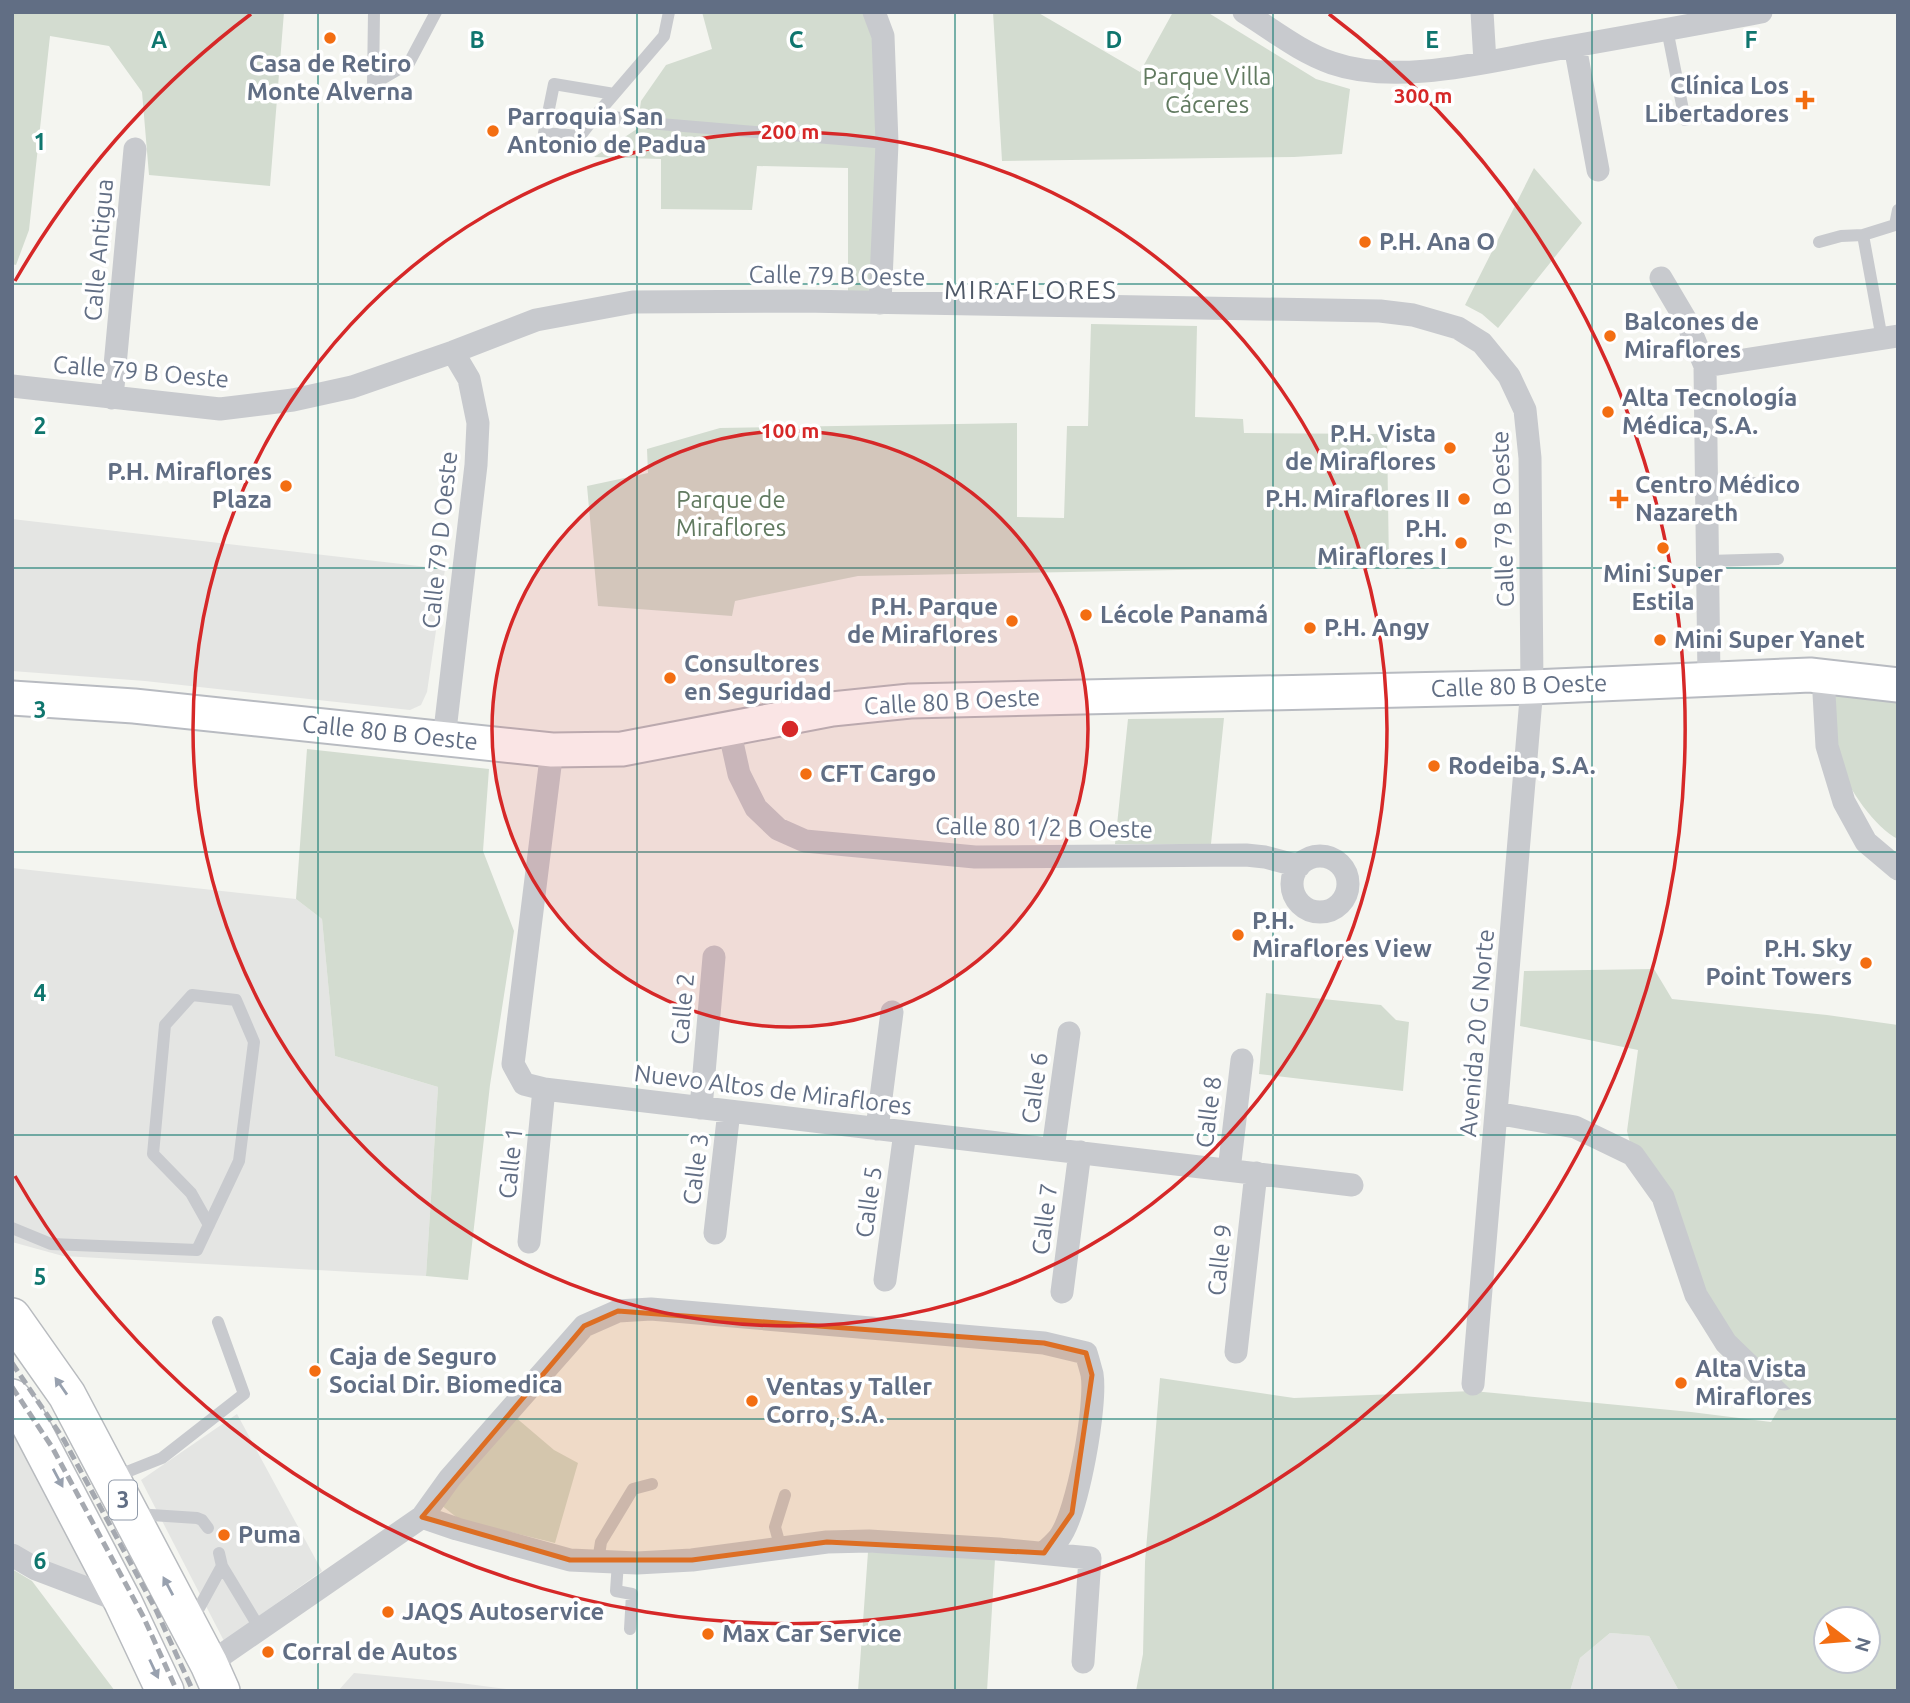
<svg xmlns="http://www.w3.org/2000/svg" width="1910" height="1703" font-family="Ubuntu,sans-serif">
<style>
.built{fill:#e4e5e3}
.green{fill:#d3dcd0;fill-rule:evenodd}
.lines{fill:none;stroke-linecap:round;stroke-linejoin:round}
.secondary-casing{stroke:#b8bbc1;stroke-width:37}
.primary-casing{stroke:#b8bbbf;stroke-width:40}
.lane{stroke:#c8cace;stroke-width:12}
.street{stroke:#c8cace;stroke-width:23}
.secondary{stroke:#fff;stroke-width:33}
.primary{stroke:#fff;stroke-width:37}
.rail{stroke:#a5a9b0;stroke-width:5;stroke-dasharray:10 5;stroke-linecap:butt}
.oneway{fill:#98a1af}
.marked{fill:#dd6e23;fill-opacity:0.2;stroke:#dd6e23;stroke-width:5;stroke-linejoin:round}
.grid{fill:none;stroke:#0f766e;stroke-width:2;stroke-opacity:0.55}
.ring{fill:none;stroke:#d62828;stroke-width:3.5}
.poi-dot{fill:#f36e12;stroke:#fff;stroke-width:2.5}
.labels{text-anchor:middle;stroke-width:7;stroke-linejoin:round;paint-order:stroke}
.shield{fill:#fff;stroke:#909aa9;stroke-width:2}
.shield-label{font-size:23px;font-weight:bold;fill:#616e84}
.poi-label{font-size:24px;font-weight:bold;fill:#616e84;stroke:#fff;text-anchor:start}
.park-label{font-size:24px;fill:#617a60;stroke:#fff}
.street-label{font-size:24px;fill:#616e84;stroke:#fff}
.neighbourhood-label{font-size:26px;letter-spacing:2px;fill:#4f5968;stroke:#fff}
.grid-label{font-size:23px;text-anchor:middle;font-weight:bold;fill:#0f766e;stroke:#fff;stroke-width:7;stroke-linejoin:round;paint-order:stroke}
.centre{fill:#d62828;stroke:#fff;stroke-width:3.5}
.ring-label{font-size:21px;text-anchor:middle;font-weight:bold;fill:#d62828;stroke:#fff;stroke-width:7;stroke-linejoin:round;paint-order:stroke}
</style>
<rect width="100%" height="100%" fill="#f4f5f0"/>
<path class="built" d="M12,519L445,569L427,692L421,705L410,710L145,681L12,671Z
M12,868L296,899L322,919L335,1056L438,1087L426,1276L63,1256L12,1242Z
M12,1398L123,1602L12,1555Z
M237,1414L322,1571L224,1641L141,1480Z
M1610,1633L1649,1636L1679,1691H1570L1580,1658Z
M354,1673L460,1683L521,1691H338Z"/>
<path class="green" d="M12,12H284L270,186L149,175L142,92L109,46L50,36L29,230L16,265L12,264Z
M702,12H874L880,303L848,302V168L757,166L752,210L661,209V159L594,157L637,129L641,101L666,65L712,49Z
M993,12H1037L1140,72L1173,12H1207L1316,79L1350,89L1342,154L1294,157L1002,161Z
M1534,168L1582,223L1498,328L1482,314L1465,305Z
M1091,324L1197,326L1195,417L1243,419L1244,433L1387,434L1389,566L858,576L735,601L732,616L598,606L587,486L648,473L647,449L720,428L1017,423V517L1064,518L1067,426H1088Z
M1827,691L1898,700V839C1874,828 1843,781 1836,756C1831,737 1830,711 1827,691Z
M1224,718L1211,844H1115L1128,719Z
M307,749L489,769L483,851L514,931L490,1085L468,1280L426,1276L438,1087L335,1056L322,919L296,899Z
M1654,969L1672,999L1827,1015L1898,1025V1691H1679L1649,1636L1610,1633L1580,1658L1570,1691H1136L1143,1654L1145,1562L1160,1378L1294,1398L1473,1391L1691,1412L1771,1422L1784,1400L1726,1343L1633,1155L1627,1131L1638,1050L1520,1026L1524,971ZM1826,1619H1868V1661H1826Z
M1266,993L1381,1005L1396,1020L1409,1022L1403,1091L1259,1074Z
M514,1416L554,1450L578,1463L555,1543L460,1520L436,1501Z
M868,1552L995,1559L987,1691H858Z
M12,1569L32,1581L115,1691H12Z"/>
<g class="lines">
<g class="secondary-casing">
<path id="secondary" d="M12,698L134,706L552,750L622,749L832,709L910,701L1532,687L1810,675L1898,685"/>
</g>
<g class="primary-casing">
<path id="primary" d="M12,1317L67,1395L209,1664L221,1691
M12,1398L26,1417L123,1602L165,1691"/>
</g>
<path class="lane" d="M374,12L373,84L409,63L436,12
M669,12L664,36L597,114L648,123L887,143
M1667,29L1685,120L1706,115
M597,114L580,136L544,133L554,84L614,94
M1819,242L1841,236L1863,235
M1882,339L1863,235L1895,225L1898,210
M1706,483H1766
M1708,561L1778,559
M12,1228L51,1244L197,1250L239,1161L254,1042L236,1000L192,995L165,1025L153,1154L191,1193L209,1225
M114,1477L162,1458L244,1394L218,1322
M136,1514L197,1518L202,1520L208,1528
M781,1549L775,1527L785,1495
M598,1561L601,1542L633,1489L652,1484
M618,1562L616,1591L632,1594L630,1629
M222,1566L260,1629
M193,1619L222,1566L219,1553"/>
<path class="street" d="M874,12L883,36L887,143L880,303
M1244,12C1273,30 1300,52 1332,63C1398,86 1489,61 1557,49C1625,37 1693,25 1761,12
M1482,12L1485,62
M1575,46L1598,170
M1661,278L1687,322L1705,366L1709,679
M1705,366L1898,336
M12,386L220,409L293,400L352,387L453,352L536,320L633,302L801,301L1380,311L1413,315L1458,328L1482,343L1509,376L1525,410L1530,458L1532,687L1473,1384
M112,398L135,149
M1823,676L1827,746L1844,802L1866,842L1898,869
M729,729L739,774L756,808L778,829L805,841L975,857L1246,855L1265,857L1299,866
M444,739L476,465L478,423L469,379L453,352
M552,750L513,1064L524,1084L544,1089L1352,1185
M1292 884a28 28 0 1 1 56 0a28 28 0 1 1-56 0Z
M701,1108L714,957
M1496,1113L1575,1127L1633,1155L1663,1197L1696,1295L1726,1343L1784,1399
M877,1129L892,1012
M1053,1149L1069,1033
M1229,1170L1242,1060
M715,1233L729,1111
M529,1242L544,1089
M885,1280L905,1132
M1062,1292L1080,1152
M1236,1352L1256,1173
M422,1517L457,1529L570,1560L637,1563L692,1560L827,1542L869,1541L998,1549L1090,1558L1083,1662
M12,1555L36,1569L123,1602
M209,1664L422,1517L450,1478L584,1326L618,1311L651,1309L1044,1343L1086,1353C1088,1359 1090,1367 1092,1374C1097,1404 1078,1513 1059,1538C1055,1543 1049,1548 1044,1553"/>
<use href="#secondary" class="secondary"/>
<use href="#primary" class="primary"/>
<path class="rail" d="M12,1363L64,1440L156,1610L193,1691
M12,1387L52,1447L143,1616L177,1691"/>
</g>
<defs><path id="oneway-solid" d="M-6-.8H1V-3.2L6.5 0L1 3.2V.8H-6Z" transform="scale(1.75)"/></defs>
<g class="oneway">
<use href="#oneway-solid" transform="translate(61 1386) rotate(-125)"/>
<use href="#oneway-solid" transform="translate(58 1478) rotate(62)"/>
<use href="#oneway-solid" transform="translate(168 1586) rotate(-118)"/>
<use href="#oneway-solid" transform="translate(154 1669) rotate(65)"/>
</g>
<path class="marked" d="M618,1311L1044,1343L1086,1353L1092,1375L1072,1513L1044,1553L827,1542L692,1560H570L422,1517L584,1326Z"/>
<path class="grid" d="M318,12V1691M637,12V1691M955,12V1691M1273,12V1691M1592,12V1691M12,284H1898M12,568H1898M12,852H1898M12,1135H1898M12,1419H1898"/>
<circle cx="790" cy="729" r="298" fill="#d62828" fill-opacity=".12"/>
<g class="ring">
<circle cx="790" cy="729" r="298"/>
<circle cx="790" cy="729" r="597"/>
<path d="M15 281A895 895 0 0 1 251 14M1329 14A895 895 0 1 1 15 1176"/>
</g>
<g class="poi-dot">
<circle cx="330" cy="38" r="7"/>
<path d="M1801.5 89.5h7v7h7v7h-7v7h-7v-7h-7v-7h7z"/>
<circle cx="493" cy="131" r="7"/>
<circle cx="1365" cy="242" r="7"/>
<circle cx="1610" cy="336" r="7"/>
<circle cx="1608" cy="412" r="7"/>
<circle cx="1450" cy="448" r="7"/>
<circle cx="286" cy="486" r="7"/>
<circle cx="1464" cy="499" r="7"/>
<path d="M1615.5 488.5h7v7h7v7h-7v7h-7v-7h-7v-7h7z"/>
<circle cx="1461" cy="543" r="7"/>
<circle cx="1663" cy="548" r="7"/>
<circle cx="1086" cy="615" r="7"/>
<circle cx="1012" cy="621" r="7"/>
<circle cx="1310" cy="628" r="7"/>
<circle cx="1660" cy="640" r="7"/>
<circle cx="670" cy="678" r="7"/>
<circle cx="1434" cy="766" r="7"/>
<circle cx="806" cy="774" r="7"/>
<circle cx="1238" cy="935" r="7"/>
<circle cx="1866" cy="963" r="7"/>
<circle cx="315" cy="1371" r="7"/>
<circle cx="1681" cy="1383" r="7"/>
<circle cx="752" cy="1401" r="7"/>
<circle cx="224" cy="1535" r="7"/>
<circle cx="388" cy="1612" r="7"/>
<circle cx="708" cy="1634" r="7"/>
<circle cx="268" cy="1652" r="7"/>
</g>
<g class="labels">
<rect class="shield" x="109" y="1480.5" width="28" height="39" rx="5"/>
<g class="shield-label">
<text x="123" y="1508">3</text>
</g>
<g class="poi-label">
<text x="330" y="72" text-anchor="middle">Casa de Retiro<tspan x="330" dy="28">Monte Alverna</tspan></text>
<text x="1789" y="94" text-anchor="end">Clínica Los<tspan x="1789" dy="28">Libertadores</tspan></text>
<text x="507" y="125">Parroquia San<tspan x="507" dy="28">Antonio de Padua</tspan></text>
<text x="1379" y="250">P.H. Ana O</text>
<text x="1624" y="330">Balcones de<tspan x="1624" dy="28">Miraflores</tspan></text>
<text x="1622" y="406">Alta Tecnología<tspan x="1622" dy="28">Médica, S.A.</tspan></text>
<text x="1436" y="442" text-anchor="end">P.H. Vista<tspan x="1436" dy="28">de Miraflores</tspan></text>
<text x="272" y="480" text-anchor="end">P.H. Miraflores<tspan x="272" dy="28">Plaza</tspan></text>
<text x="1635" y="493">Centro Médico<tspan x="1635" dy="28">Nazareth</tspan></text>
<text x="1450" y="507" text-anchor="end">P.H. Miraflores II</text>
<text x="1447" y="537" text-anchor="end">P.H.<tspan x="1447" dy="28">Miraflores I</tspan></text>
<text x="1663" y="582" text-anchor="middle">Mini Super<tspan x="1663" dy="28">Estila</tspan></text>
<text x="998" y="615" text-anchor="end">P.H. Parque<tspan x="998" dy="28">de Miraflores</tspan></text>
<text x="1100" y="623">Lécole Panamá</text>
<text x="1324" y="636">P.H. Angy</text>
<text x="1674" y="648">Mini Super Yanet</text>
<text x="684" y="672">Consultores<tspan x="684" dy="28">en Seguridad</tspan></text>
<text x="1448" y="774">Rodeiba, S.A.</text>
<text x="820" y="782">CFT Cargo</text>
<text x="1252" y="929">P.H.<tspan x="1252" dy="28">Miraflores View</tspan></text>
<text x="1852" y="957" text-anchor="end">P.H. Sky<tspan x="1852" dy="28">Point Towers</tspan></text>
<text x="329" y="1365">Caja de Seguro<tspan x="329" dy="28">Social Dir. Biomedica</tspan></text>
<text x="1695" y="1377">Alta Vista<tspan x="1695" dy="28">Miraflores</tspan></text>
<text x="766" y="1395">Ventas y Taller<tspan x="766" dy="28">Corro, S.A.</tspan></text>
<text x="238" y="1543">Puma</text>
<text x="402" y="1620">JAQS Autoservice</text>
<text x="722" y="1642">Max Car Service</text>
<text x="282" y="1660">Corral de Autos</text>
</g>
<g class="park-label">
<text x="1207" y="85">Parque Villa<tspan x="1207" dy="28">Cáceres</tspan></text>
<text x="731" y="508">Parque de<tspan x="731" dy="28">Miraflores</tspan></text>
</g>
<g class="street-label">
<text transform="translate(99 250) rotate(-85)" y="8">Calle Antigua</text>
<text transform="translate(837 276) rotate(1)" y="8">Calle 79 B Oeste</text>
<text transform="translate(141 372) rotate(5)" y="8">Calle 79 B Oeste</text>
<text transform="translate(1503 519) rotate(-92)" y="8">Calle 79 B Oeste</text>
<text transform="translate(440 540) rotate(-84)" y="8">Calle 79 D Oeste</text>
<text transform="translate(1519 686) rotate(-2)" y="8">Calle 80 B Oeste</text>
<text transform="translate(952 702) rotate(-3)" y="8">Calle 80 B Oeste</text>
<text transform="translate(390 733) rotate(6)" y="8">Calle 80 B Oeste</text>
<text transform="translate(1044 828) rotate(1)" y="8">Calle 80 1/2 B Oeste</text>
<text transform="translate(683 1009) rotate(-85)" y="8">Calle 2</text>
<text transform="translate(1477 1033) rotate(-85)" y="8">Avenida 20 G Norte</text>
<text transform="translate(1035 1088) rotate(-82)" y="8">Calle 6</text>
<text transform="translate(773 1090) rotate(7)" y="8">Nuevo Altos de Miraflores</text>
<text transform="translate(1209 1112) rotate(-83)" y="8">Calle 8</text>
<text transform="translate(511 1163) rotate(-84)" y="8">Calle 1</text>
<text transform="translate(696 1169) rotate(-83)" y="8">Calle 3</text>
<text transform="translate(869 1202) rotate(-82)" y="8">Calle 5</text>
<text transform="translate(1045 1219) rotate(-83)" y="8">Calle 7</text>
<text transform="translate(1220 1260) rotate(-84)" y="8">Calle 9</text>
</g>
<g class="neighbourhood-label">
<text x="1031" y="299">MIRAFLORES</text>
</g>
</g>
<g class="grid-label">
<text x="159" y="48">A</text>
<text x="477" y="48">B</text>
<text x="796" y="48">C</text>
<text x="1114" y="48">D</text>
<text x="1432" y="48">E</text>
<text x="1751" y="48">F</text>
<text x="40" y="150">1</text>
<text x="40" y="434">2</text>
<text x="40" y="718">3</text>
<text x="40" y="1001">4</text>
<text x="40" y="1285">5</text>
<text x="40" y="1569">6</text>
</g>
<circle cx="790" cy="729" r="10" class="centre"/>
<g class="ring-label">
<text x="1423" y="103">300 m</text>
<text x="790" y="139">200 m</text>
<text x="790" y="438">100 m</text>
</g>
<rect width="1910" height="1703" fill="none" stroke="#616e84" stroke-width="28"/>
<g transform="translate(1847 1640) rotate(106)"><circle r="33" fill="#ffffff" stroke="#c0c5ce" stroke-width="2"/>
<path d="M0-5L12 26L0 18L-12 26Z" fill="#f36e12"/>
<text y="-10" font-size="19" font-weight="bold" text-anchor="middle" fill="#616e84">N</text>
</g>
</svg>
